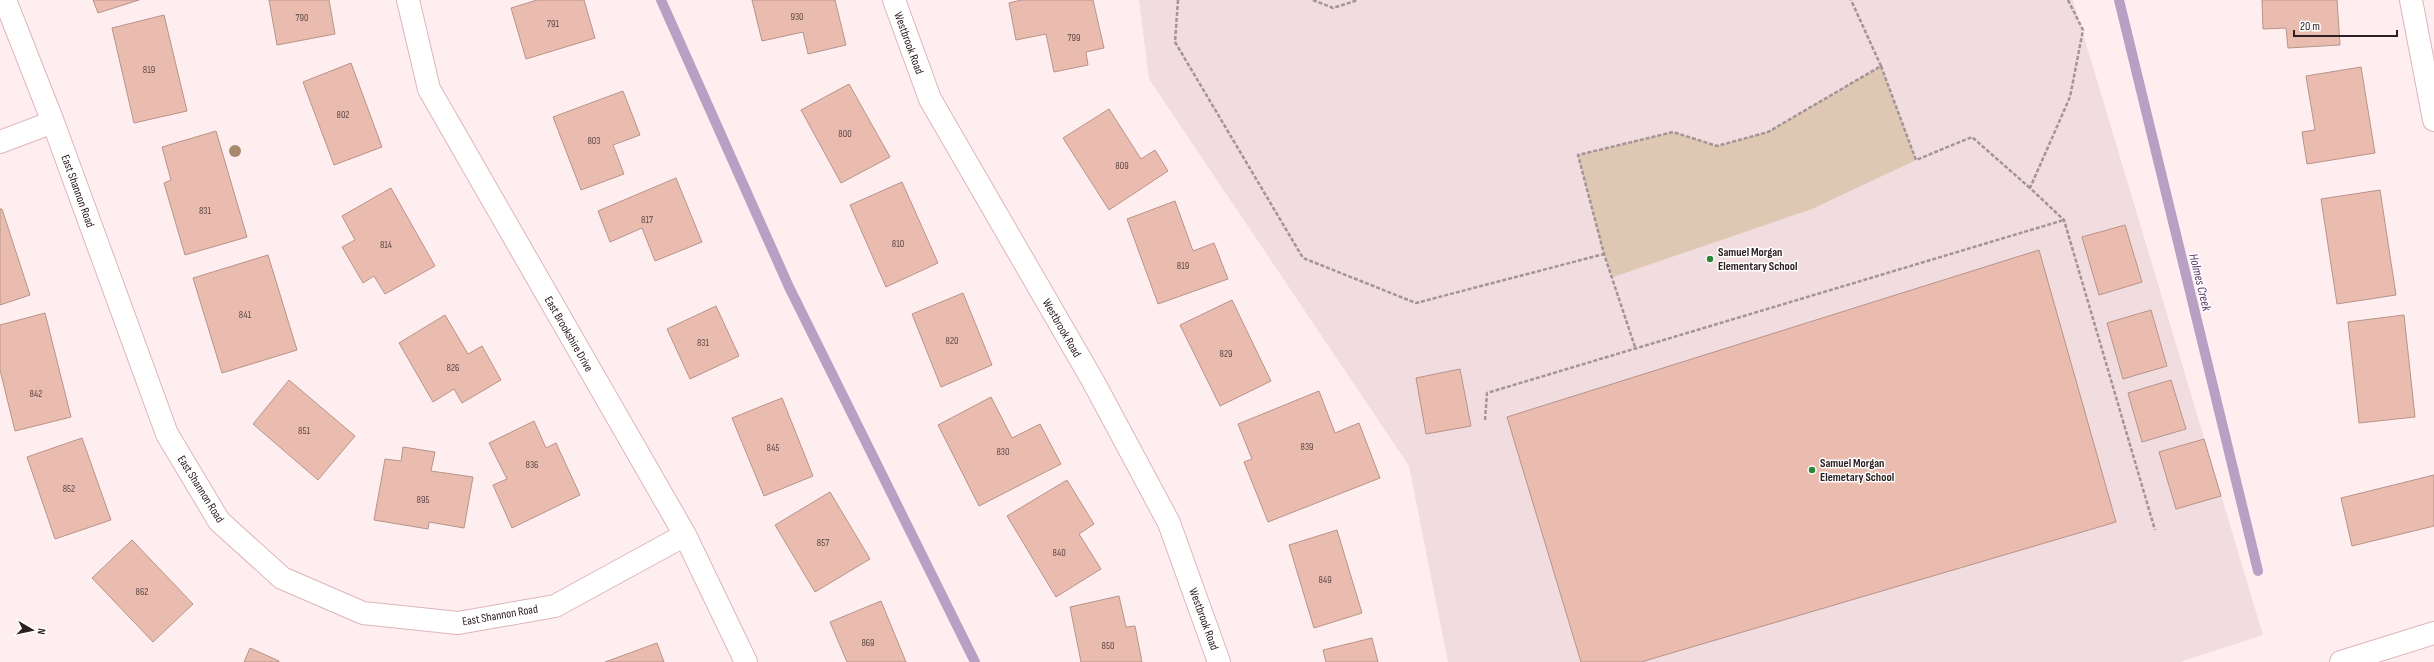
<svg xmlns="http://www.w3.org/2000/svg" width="2434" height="662" font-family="'Sofia Sans Condensed',sans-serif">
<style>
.built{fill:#f1dcdf}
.green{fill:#dec8b4}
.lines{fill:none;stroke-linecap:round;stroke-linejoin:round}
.stream{stroke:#b7a0c3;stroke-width:10}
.building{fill:#eabcb0;stroke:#b89389}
.minor-casing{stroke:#ddb5bb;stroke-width:24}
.path{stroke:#a39496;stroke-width:2.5;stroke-dasharray:4 2;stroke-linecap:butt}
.minor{stroke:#fff;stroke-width:22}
.tree{fill:#a8896d}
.poi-dot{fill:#2a8738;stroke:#fff;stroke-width:1.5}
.labels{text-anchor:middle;stroke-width:3;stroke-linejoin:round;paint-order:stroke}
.number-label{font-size:10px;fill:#5d4746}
.street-label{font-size:12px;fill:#2e2022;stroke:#fff}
.poi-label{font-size:12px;font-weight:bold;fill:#2e2022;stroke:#fff;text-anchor:start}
.water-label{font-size:13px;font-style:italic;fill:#5a3a69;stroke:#fff}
</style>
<rect width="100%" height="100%" fill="#ffeef0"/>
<path class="built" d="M1139,0H2073L2263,635L2180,662H1448L1409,466L1149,79Z"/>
<path class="green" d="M1881,66L1916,160L1812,209L1613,277L1604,254L1578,155L1673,132L1717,146L1768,132Z"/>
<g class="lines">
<path class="stream" d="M661,0L789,287L975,662
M2119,0L2258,571"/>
</g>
<path class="building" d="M93,0H139L98,13Z
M269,0H329L335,34L277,45Z
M537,0H584L595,38L526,59L511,8Z
M752,0H835L846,45L808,54L803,32L762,41Z
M1021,0H1093L1104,48L1086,52L1088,65L1054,72L1046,34L1016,40L1009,3Z
M2262,0H2337L2340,45L2288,48L2286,28L2263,29Z
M164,15L187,111L134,123L112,28Z
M351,63L382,147L334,165L303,82Z
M2361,67L2375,153L2307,164L2302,132L2315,130L2306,76Z
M849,84L890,157L841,183L801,110Z
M623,91L640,135L613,145L624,174L581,190L553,117Z
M1109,109L1141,159L1155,150L1168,171L1109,210L1063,138Z
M216,131L247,237L185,255L164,183L171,180L162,147Z
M676,178L702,242L655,261L642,228L610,242L598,211Z
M902,182L938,263L886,287L850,205Z
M391,188L435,266L385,294L374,276L363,283L342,247L355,240L342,216Z
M2380,190L2396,295L2337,304L2321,199Z
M1175,201L1193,251L1214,243L1228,279L1158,304L1127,219Z
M0,209H2L30,295L0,305Z
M2125,225L2142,282L2099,295L2082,237Z
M2039,250L2116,522L1641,662H1581L1507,417Z
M268,255L297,350L222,373L193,278Z
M963,293L992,365L941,387L912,314Z
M1232,300L1271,381L1220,406L1180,325Z
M716,306L739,356L690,379L667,329Z
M2151,310L2167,366L2123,379L2107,323Z
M45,313L71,417L15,431L0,370V325Z
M445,315L468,354L482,346L501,380L462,403L454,389L433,402L399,343Z
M2404,315L2415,417L2359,423L2348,322Z
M1460,369L1471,426L1426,434L1416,378Z
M289,380L355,436L318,480L253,424Z
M2171,380L2186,429L2142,442L2128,393Z
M1319,391L1335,433L1359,423L1380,478L1268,522L1244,462L1252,459L1238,424Z
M991,397L1012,438L1040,424L1061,464L979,506L938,425Z
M782,398L813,476L764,496L732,418Z
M534,421L546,448L556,443L580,495L512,528L493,485L507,479L489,443Z
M82,438L111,520L55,539L27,457Z
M2204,439L2221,496L2176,509L2159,452Z
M403,447L435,452L431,471L473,477L464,528L429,522L428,529L374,520L385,459L401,461Z
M2434,475V526L2352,546L2341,498Z
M1067,480L1094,524L1079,534L1101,569L1056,597L1007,516Z
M830,492L870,559L815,592L775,525Z
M1337,530L1362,613L1314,628L1289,545Z
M132,540L193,604L153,642L92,578Z
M1119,596L1126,627L1135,626L1142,662H1081L1070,607Z
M881,601L906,662H847L830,622Z
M1372,638L1378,662H1326L1323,650Z
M657,643L664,662H605Z
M250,648L279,661V662H244Z"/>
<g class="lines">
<g class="minor-casing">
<path id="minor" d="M5,0L53,122L167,434L219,521L282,578L363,613L458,623L555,606L685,535
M408,0L429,89L685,535L746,662
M894,0L930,99L1093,381L1169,523L1219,662
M2411,0L2434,120
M0,142L53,122
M2341,662L2434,633"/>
</g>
<path class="path" d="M1178,0L1175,42L1303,258L1416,303L1604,254
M1313,0L1333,8L1358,0
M2068,0L2083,30L2070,97L2030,188L2064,220L2155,530
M1881,66L1916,160L1972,137L2030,188
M1635,347L1604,254L1578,155L1673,132L1717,146L1768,132L1881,66L1851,0
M1485,420L1487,393L2064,220"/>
<use href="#minor" class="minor"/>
</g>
<circle class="tree" cx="235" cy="151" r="6"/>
<g class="poi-dot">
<circle cx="1710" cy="259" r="4"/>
<circle cx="1812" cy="470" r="4"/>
</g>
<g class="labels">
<g class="number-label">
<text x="797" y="20">930</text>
<text x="302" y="21">790</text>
<text x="553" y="27">791</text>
<text x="1074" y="41">799</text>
<text x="149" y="73">819</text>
<text x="343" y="118">802</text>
<text x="845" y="137">800</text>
<text x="594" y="144">803</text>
<text x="1122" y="169">809</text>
<text x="205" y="214">831</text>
<text x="647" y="223">817</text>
<text x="898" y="247">810</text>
<text x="386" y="248">814</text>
<text x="1183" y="269">819</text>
<text x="245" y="318">841</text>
<text x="952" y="344">820</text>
<text x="703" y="346">831</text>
<text x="1226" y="357">829</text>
<text x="453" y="371">826</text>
<text x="36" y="397">842</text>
<text x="304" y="434">851</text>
<text x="1307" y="450">839</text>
<text x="773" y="451">845</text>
<text x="1003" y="455">830</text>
<text x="532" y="468">836</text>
<text x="69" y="492">852</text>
<text x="423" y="503">895</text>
<text x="823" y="546">857</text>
<text x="1059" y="556">840</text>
<text x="1325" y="583">849</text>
<text x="142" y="595">862</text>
<text x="868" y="646">869</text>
<text x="1108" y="649">850</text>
</g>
<g class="street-label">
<text transform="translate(909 43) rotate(70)" y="4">Westbrook Road</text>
<text transform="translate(78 191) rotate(70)" y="4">East Shannon Road</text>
<text transform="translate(1062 328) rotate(60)" y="4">Westbrook Road</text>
<text transform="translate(569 334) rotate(60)" y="4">East Brookshire Drive</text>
<text transform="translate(201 489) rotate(58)" y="4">East Shannon Road</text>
<text transform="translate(500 615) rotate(-10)" y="4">East Shannon Road</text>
<text transform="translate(1204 619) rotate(70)" y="4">Westbrook Road</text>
</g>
<g class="poi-label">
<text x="1718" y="256">Samuel Morgan<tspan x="1718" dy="14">Elementary School</tspan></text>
<text x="1820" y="467">Samuel Morgan<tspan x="1820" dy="14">Elemetary School</tspan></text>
</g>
<g class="water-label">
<text transform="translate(2201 282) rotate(76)" y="5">Holmes Creek</text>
</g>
</g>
<g transform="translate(32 630) rotate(99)" stroke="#ffffff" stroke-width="3" paint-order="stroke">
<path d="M0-3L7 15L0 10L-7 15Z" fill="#2e2022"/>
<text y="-6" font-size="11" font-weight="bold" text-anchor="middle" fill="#2e2022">N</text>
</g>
<path d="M2294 30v6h103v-6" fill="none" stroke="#2e2022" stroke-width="2"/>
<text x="2300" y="30" font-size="12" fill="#2e2022" stroke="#ffffff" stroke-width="3" paint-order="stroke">20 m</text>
</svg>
